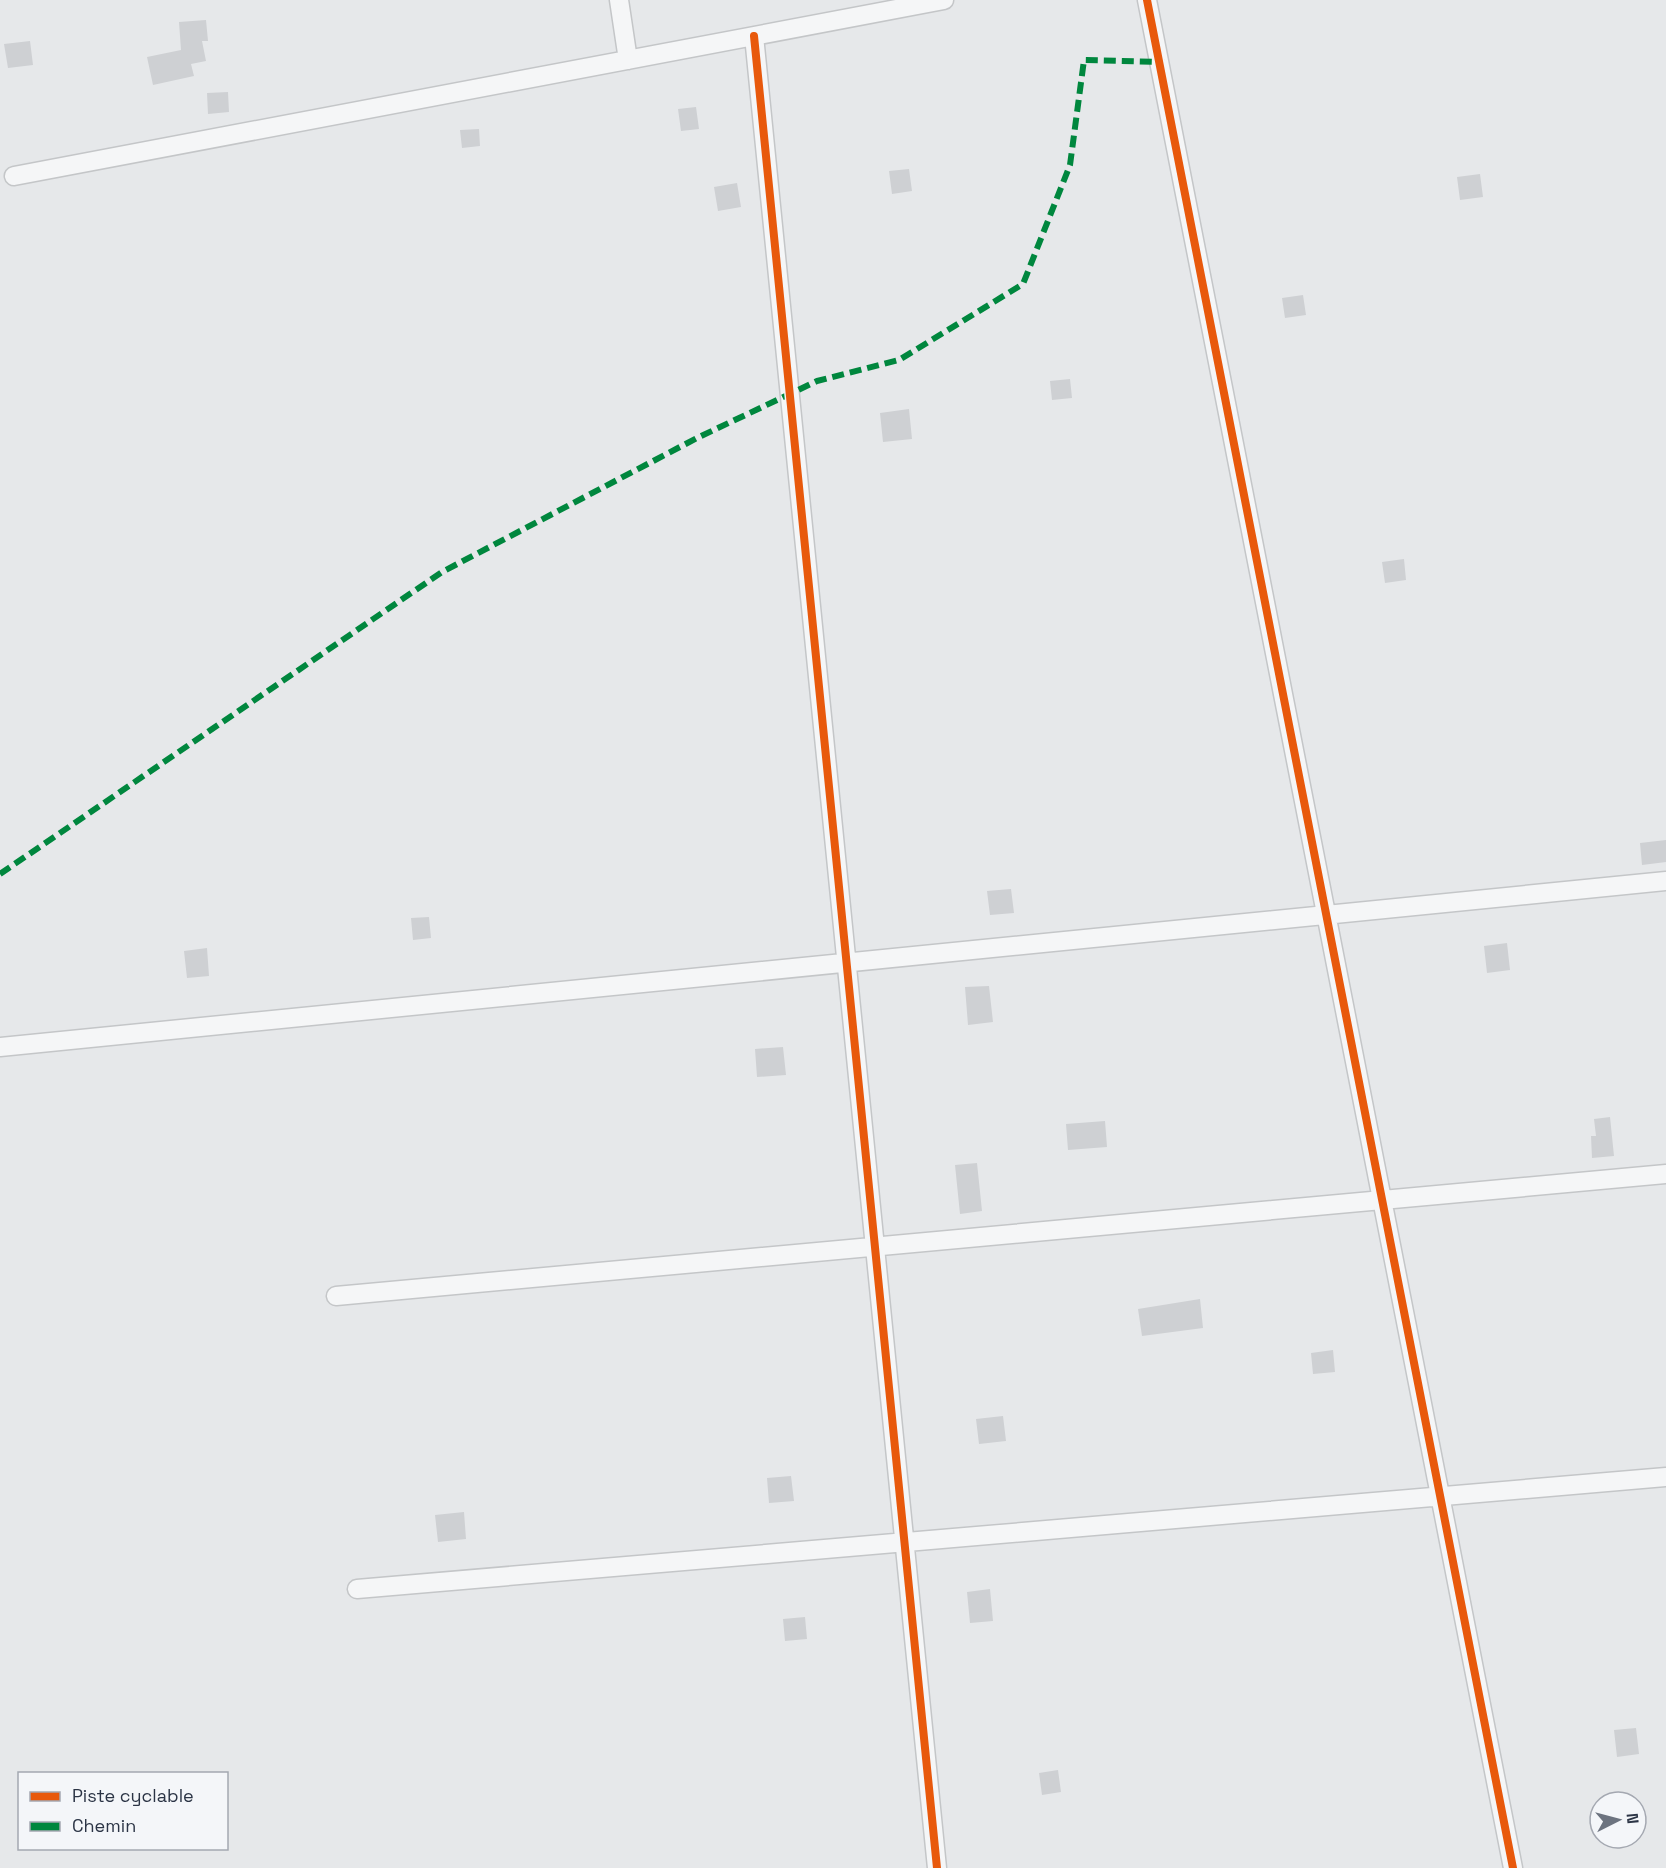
<svg xmlns="http://www.w3.org/2000/svg" width="1666" height="1868" font-family="'Space Grotesk',sans-serif">
<style>
.building{fill:#ced0d3}
.lines{fill:none;stroke-linecap:round;stroke-linejoin:round}
.minor-casing{stroke:#c4c6c8;stroke-width:21}
.minor{stroke:#f5f6f7;stroke-width:18}
.quiet{stroke:#00873e;stroke-width:6;stroke-dasharray:12 6;stroke-linecap:butt}
.cycleway-casing{stroke:#f4f6f9;stroke-width:11}
.cycleway{stroke:#e8590c;stroke-width:8}
</style>
<rect width="100%" height="100%" fill="#e6e8ea"/>
<path class="building" d="M206,20L208,41H202L206,61L191,64L194,76L153,85L147,57L181,50L179,22Z
M30,41L33,65L8,68L4,44Z
M228,92L229,112L208,114L207,93Z
M696,107L699,129L681,131L678,109Z
M479,129L480,146L462,148L460,130Z
M909,169L912,191L892,194L889,171Z
M1480,174L1483,197L1460,200L1457,177Z
M737,183L741,207L718,211L714,187Z
M1303,295L1306,315L1285,318L1282,298Z
M1070,379L1072,398L1052,400L1050,381Z
M909,409L912,439L883,442L880,413Z
M1404,559L1406,580L1385,583L1382,562Z
M1666,840V862L1642,865L1640,843Z
M1011,889L1014,913L990,915L987,891Z
M429,917L431,938L413,940L411,918Z
M1507,943L1510,970L1487,973L1484,946Z
M207,948L209,976L187,978L184,951Z
M989,986L993,1022L968,1025L965,987Z
M783,1047L786,1075L757,1077L755,1049Z
M1610,1117L1614,1156L1592,1158L1591,1136H1596L1594,1119Z
M1105,1121L1107,1147L1068,1150L1066,1124Z
M977,1163L982,1211L960,1214L955,1165Z
M1200,1299L1203,1328L1142,1336L1138,1309Z
M1333,1350L1335,1372L1313,1374L1311,1353Z
M1003,1416L1006,1441L979,1444L976,1419Z
M791,1476L794,1501L769,1503L767,1478Z
M464,1512L466,1539L438,1542L435,1515Z
M990,1589L993,1621L970,1623L967,1592Z
M805,1617L807,1639L785,1641L783,1619Z
M1636,1728L1639,1754L1617,1757L1614,1730Z
M1058,1770L1061,1792L1042,1795L1039,1773Z"/>
<g class="lines">
<g class="minor-casing">
<path id="minor" d="M619,0L628,60
M1147,0L1513,1868
M754,36L937,1868
M14,176L944,0
M0,1047L1666,881
M336,1296L1666,1174
M357,1589L1666,1477"/>
</g>
<use href="#minor" class="minor"/>
<path class="quiet" d="M0,874L442,572L697,438L817,381L899,360L1023,284L1070,165L1084,60L1164,62"/>
<g class="cycleway-casing">
<path id="cycleway" d="M1147,0L1513,1868
M754,36L937,1868"/>
</g>
<use href="#cycleway" class="cycleway"/>
</g>
<rect x="18" y="1772" width="210" height="78" fill="#f4f6f9" stroke="#a4a8b1" stroke-width="1.5"/>
<rect x="30" y="1792" width="30" height="9" fill="#e8590c" stroke="#a4a8b1" stroke-width="1.5"/>
<text x="72" y="1802" font-size="18" fill="#2b3445">Piste cyclable</text>
<rect x="30" y="1822" width="30" height="9" fill="#00873e" stroke="#a4a8b1" stroke-width="1.5"/>
<text x="72" y="1832" font-size="18" fill="#2b3445">Chemin</text>
<g transform="translate(1618 1820) rotate(84)"><circle r="28" fill="#f4f6f9" stroke="#a4a8b1" stroke-width="1.5"/>
<path d="M0-4.5L10 22L0 15L-10 22Z" fill="#6c737f"/>
<text y="-9" font-size="16" font-weight="bold" text-anchor="middle" fill="#2b3445">N</text>
</g>
</svg>
